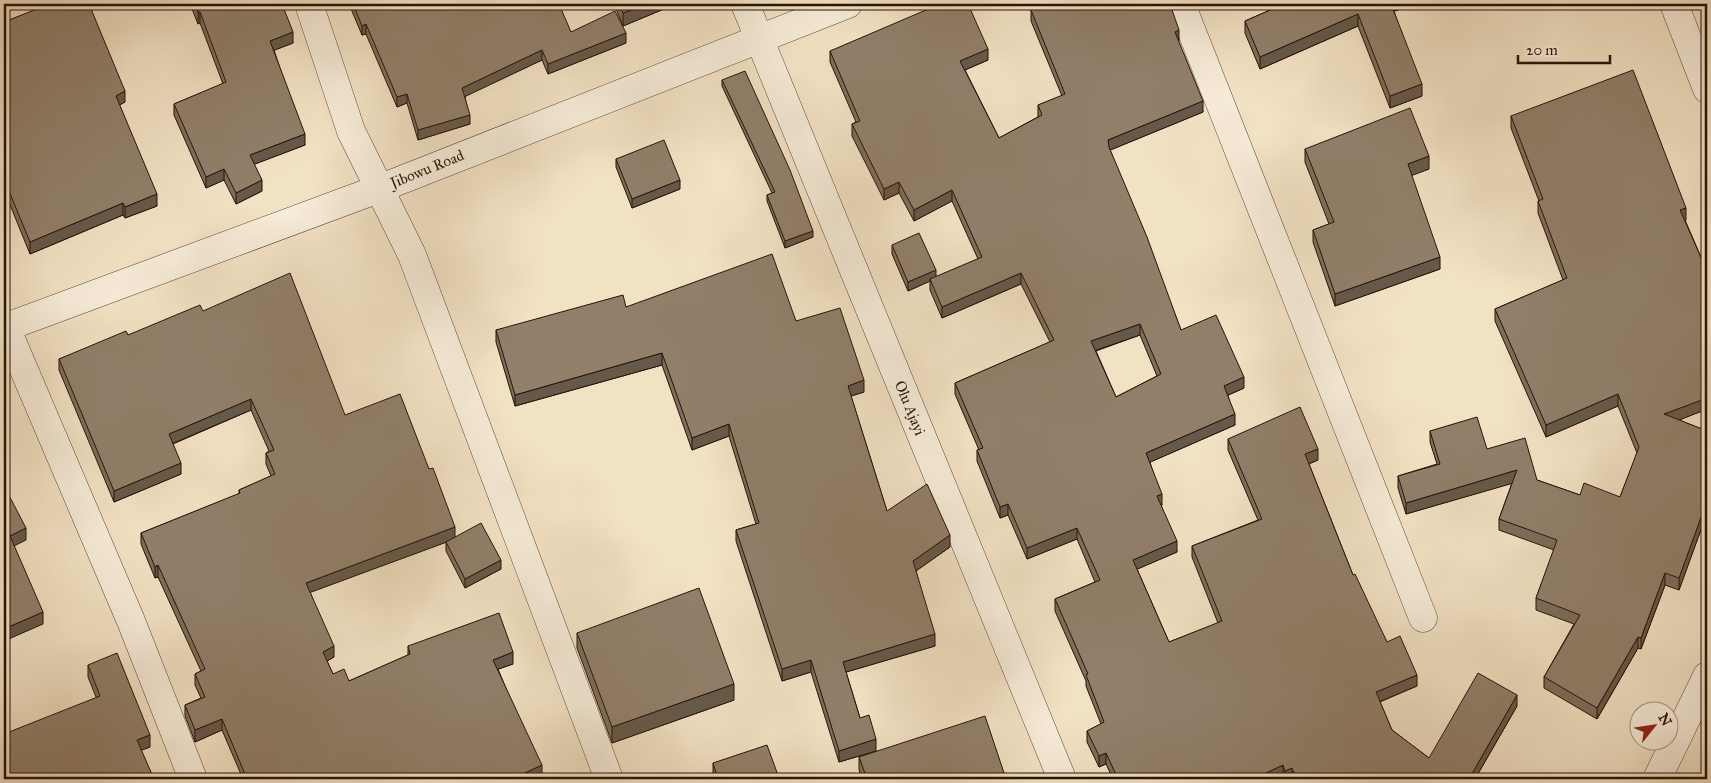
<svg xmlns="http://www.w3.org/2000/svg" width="1711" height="783" font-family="'IM FELL Great Primer',serif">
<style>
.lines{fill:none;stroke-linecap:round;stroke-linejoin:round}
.minor-casing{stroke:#5a4738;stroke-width:29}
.minor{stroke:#f7ecd9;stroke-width:28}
.wall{fill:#7d6d5b;stroke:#271309;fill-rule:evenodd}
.shaded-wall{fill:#66594a;stroke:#271309}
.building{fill:#917f6a;stroke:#271309;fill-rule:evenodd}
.labels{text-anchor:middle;stroke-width:4.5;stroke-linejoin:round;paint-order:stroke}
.street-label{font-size:15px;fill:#271309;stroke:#f7ecd9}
</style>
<rect width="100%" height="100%" fill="#f2e2c4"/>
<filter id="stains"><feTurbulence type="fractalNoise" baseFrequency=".004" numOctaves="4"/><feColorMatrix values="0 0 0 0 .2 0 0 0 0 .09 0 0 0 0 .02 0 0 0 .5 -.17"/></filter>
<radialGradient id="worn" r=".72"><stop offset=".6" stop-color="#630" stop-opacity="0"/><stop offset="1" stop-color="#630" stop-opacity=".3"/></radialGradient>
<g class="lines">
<g class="minor-casing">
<path id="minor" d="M309,4L351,131L412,255L609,779
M745,4L1062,779
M1181,4L1423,618
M1674,4L1707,89
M4,323L131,621L193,779
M4,328L381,188L848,4
M1657,779L1707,676"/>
</g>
<use href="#minor" class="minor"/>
</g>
<path class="wall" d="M35,4H89L125,102L119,105L157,206L125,218L123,215L30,254L4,190V22L38,9Z
M190,4H282L293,43L274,50L305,145L254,164L262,191L236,204L224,180L206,188L174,115V104L223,84L200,23L198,24Z
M349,4H503L506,10L571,32L626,43L548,74L542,60L465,96L470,124L418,140L407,103L397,107L366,34L362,35Z
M614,4H676L623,26Z
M1284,4H1414L1394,11L1422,96L1390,108L1358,26L1260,69L1245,33V21Z
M1701,4H1707V14L1705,15Z
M1075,6L1178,41L1203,112L1110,150L1181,330L1244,388L1228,395L1235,425L1150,462L1162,505H1161L1177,552L1137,569L1169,642L1218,623L1192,557V546L1258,520L1228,450V439L1318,460L1309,464L1353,575L1387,642L1417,686L1380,702L1392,730L1429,758L1517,706L1475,779H1284L1283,776L1276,779H1113L1106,764L1099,767L1087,742V731L1101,724L1086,686V681L1055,611V599L1095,582L1077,539L1027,559L1008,515L1000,518L977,461V450H979L955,394V383L1050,342L1021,284L942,318L930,290V281L908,291L892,254V245L936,277L978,259L952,201L914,221L899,193L884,200L852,136V124L856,122L830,62V51L988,60L965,70L999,138L1038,117V105L1062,96L1031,21V10ZM1140,335L1157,376L1116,397L1096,351Z
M722,80L813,237L785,248L767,201V195L772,193L722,86Z
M1511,116L1686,220H1685L1707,271V409L1679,420L1707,431V513L1679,590L1665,585L1641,649L1638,648L1597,719L1544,688V677L1574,624L1536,610V598L1554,550L1499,530V519L1512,483L1406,514L1398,488V476L1437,464L1430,442V431L1487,449L1537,480L1580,495L1620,497L1637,453L1618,406L1546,437L1495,321V309L1563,280L1538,213V201H1539L1511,128Z
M1305,149L1429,169L1411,175L1440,269L1335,306L1313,242V230L1329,224L1305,162Z
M616,159L680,189L632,208L616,167Z
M626,307L796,321L864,392L851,396L887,511L950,547L916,571L935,646L846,672L860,718L876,751L839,762L811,672L782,681L736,541V530L756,524L729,436L692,450L662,365L515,406L496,342V330Z
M203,311L345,415L455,537L501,569L465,588L446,551V542L310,592L334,657L327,661L333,674L349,681L408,655V646L513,664L498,669L542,776L536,779H243L222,730L195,742L185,716V705L201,698L195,685V674L201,671L158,577L155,578L141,544V533L239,494V490L271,476L266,464V453L269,451L251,410L173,444L181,474L114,502L59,370V359L128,335Z
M577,633L734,700L612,743L577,648Z
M88,665L150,747L141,750L96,697L88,677Z
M859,757L1006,779H862L859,770Z
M713,763L779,779H715L713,772Z"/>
<path class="shaded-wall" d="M646,4H676L623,26V13Z
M1390,4H1414L1390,13Z
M1705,4H1707V14L1705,15Z
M198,12H200V23L198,24Z
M1358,14V26L1260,69V57Z
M366,24V34L362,35V26Z
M1179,30V41L1175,32Z
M293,32V43L270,52V41Z
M626,33V43L548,74V64Z
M988,49V60L960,72V61Z
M542,50V60L462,98V88Z
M1422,84V96L1390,108V96Z
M125,91V102L116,107V96Z
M407,94V103L397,107V97Z
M1203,101V112L1108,151V140Z
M470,115V124L418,140V130Z
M305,134V145L250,166V155Z
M1429,156V169L1408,177V164Z
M224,169V180L206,188V177Z
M262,180V191L236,204V193Z
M680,180V189L632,208V199Z
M899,182V193L884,200V189Z
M952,190V201L914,221V210Z
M157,194V206L125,218V207Z
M123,203V215L30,254V242Z
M1686,208V220L1680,222V210Z
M813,231V237L785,248V241Z
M1440,257V269L1335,306V294Z
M936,270V279H930V281L908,291V282Z
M1021,273V284L942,318V307Z
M1140,324V335L1091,352V341Z
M662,353V365L515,406V395Z
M1244,377V388L1224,397V386Z
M864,380V392L848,397V386Z
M1618,394V406L1546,437V425Z
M1707,398V409L1664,426V414Z
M251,399V410L169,445V434Z
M1235,414V425L1146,464V453Z
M729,424V436L692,450V438Z
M1318,449V460L1305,465V454Z
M181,463V474L114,502V491Z
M1517,470V482L1406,514V503Z
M1162,494V505L1157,507V496Z
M1707,501V513L1679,590V578Z
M1008,504V515L1000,518V507Z
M455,527V539L306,594V583Z
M26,528V540L10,548V536Z
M1077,528V539L1027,559V548Z
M950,535V547L913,573V561Z
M1177,541V552L1133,571V560Z
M501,560V569L465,588V579Z
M158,565V577L155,578V567Z
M1665,573V585L1641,649V638Z
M43,612V624L4,641V629Z
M935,634V646L843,673V662Z
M1638,637V648L1597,719V708Z
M334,646V657L323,663V652Z
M513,652V664L493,671V660Z
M811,660V672L782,681V669Z
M1417,675V686L1376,703V692Z
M734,684V700L612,743V727Z
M1517,695V706L1475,779H1469Z
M222,719V730L195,742V730Z
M150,735V747L137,752V740Z
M876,739V751L839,762V751Z
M1106,753V764L1099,767V756Z
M542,765V776L536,779H514V778Z
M1283,765V776L1276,779H1253Z
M1292,768V779H1285V771Z"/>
<path class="building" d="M40,4H89L125,91L116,96L157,194L125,207L123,203L30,242L4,179V22L42,7Z
M195,4H282L293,32L270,41L305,134L250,155L262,180L236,193L224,169L206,177L174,104L226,82L200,12H198Z
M353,4H503L506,10L522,4H559L571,32L615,11L626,33L548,64L542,50L462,88L470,115L418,130L407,94L397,97L366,24L362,26Z
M619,4H646L623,13Z
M940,4H968L988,49L960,61L999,138L1042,115L1038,105L1065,94L1031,10L1047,4H1074L1075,6L1081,4H1170L1179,30L1175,32L1203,101L1108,140L1109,147L1147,237L1181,330L1216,315L1244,377L1224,386L1235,414L1146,453L1162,494L1157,496L1177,541L1133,560L1169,642L1222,621L1192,546L1262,519L1228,439L1300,407L1318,449L1305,454L1353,575L1355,574L1387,642L1400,636L1417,675L1376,692L1392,730L1429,758L1478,673L1517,695L1469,779H1297L1292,768L1285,771L1283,765L1253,779H1118L1106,753L1099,756L1087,731L1104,722L1086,675L1088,674L1055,599L1100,580L1077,528L1027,548L1008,504L1000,507L977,450L983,448L955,383L1054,340L1021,273L942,307L930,279L982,257L952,190L914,210L899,182L884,189L852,124L860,121L830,51ZM1140,324L1161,374L1116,397L1091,341Z
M1284,4H1391L1422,84L1390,96L1358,14L1260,57L1245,21Z
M1633,70L1686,208L1680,210L1707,271V398L1664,414L1707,431V501L1679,578L1665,573L1641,638L1638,637L1597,708L1544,677L1580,615L1536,598L1557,540L1499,519L1517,470L1406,503L1398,476L1440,464L1430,431L1477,417L1487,449L1525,438L1537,480L1580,495L1584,483L1620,497L1639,447L1618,394L1546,425L1495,309L1567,278L1538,201L1543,199L1511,116Z
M745,71L790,170L813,231L785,241L767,195L775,192L722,80Z
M1410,108L1429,156L1408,164L1440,257L1335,294L1313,230L1334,222L1305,149Z
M664,140L680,180L632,199L616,159Z
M919,233L936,270L908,282L892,245Z
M772,254L796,321L840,308L864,380L848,386L887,511L927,484L950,535L913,561L935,634L843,662L860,718L869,715L876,739L839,751L811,660L782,669L736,530L759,523L729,424L692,438L662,353L515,395L496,330L623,295L626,307Z
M290,273L345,415L400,394L429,469L433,468L455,527L306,583L334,646L323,652L333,674L344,669L349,681L410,654L408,646L499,613L513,652L493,660L542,765L514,778V779H247L222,719L195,730L185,705L205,697L195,674L205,669L158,565L155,567L141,533L240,493L239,490L275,474L266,453L274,450L251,399L169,434L181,463L114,491L59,359L126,331L128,335L200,305L203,311Z
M4,486L26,528L10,536L43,612L4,629Z
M481,523L501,560L465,579L446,542Z
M699,588L734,684L612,727L577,633Z
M117,653L150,735L137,740L154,779H4V734L100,696L88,665Z
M985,716L1006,779H867L859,757Z
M767,745L779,778L776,779H718L713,763Z"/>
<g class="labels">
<g class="street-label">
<text transform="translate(427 169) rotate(-22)" y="5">Jibowu Road</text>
<text transform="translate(910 408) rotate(68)" y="5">Olu Ajayi</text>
</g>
</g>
<rect width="1711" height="783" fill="none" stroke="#f2e2c4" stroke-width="20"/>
<rect x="5" y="5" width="1701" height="773" fill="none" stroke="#271309" stroke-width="2.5"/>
<rect x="10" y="10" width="1691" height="763" fill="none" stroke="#271309"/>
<g transform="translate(1654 726) rotate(60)"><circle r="24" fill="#f7ecd9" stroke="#a49586"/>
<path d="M0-4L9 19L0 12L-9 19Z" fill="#8f2418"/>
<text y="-8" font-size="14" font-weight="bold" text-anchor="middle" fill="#271309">N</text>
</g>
<path d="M1518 55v8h92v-8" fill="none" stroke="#271309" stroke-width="2.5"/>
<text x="1526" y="55" font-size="15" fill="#271309" stroke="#f7ecd9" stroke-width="4" paint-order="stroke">20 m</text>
<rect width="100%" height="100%" filter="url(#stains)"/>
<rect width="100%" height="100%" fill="url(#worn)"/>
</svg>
